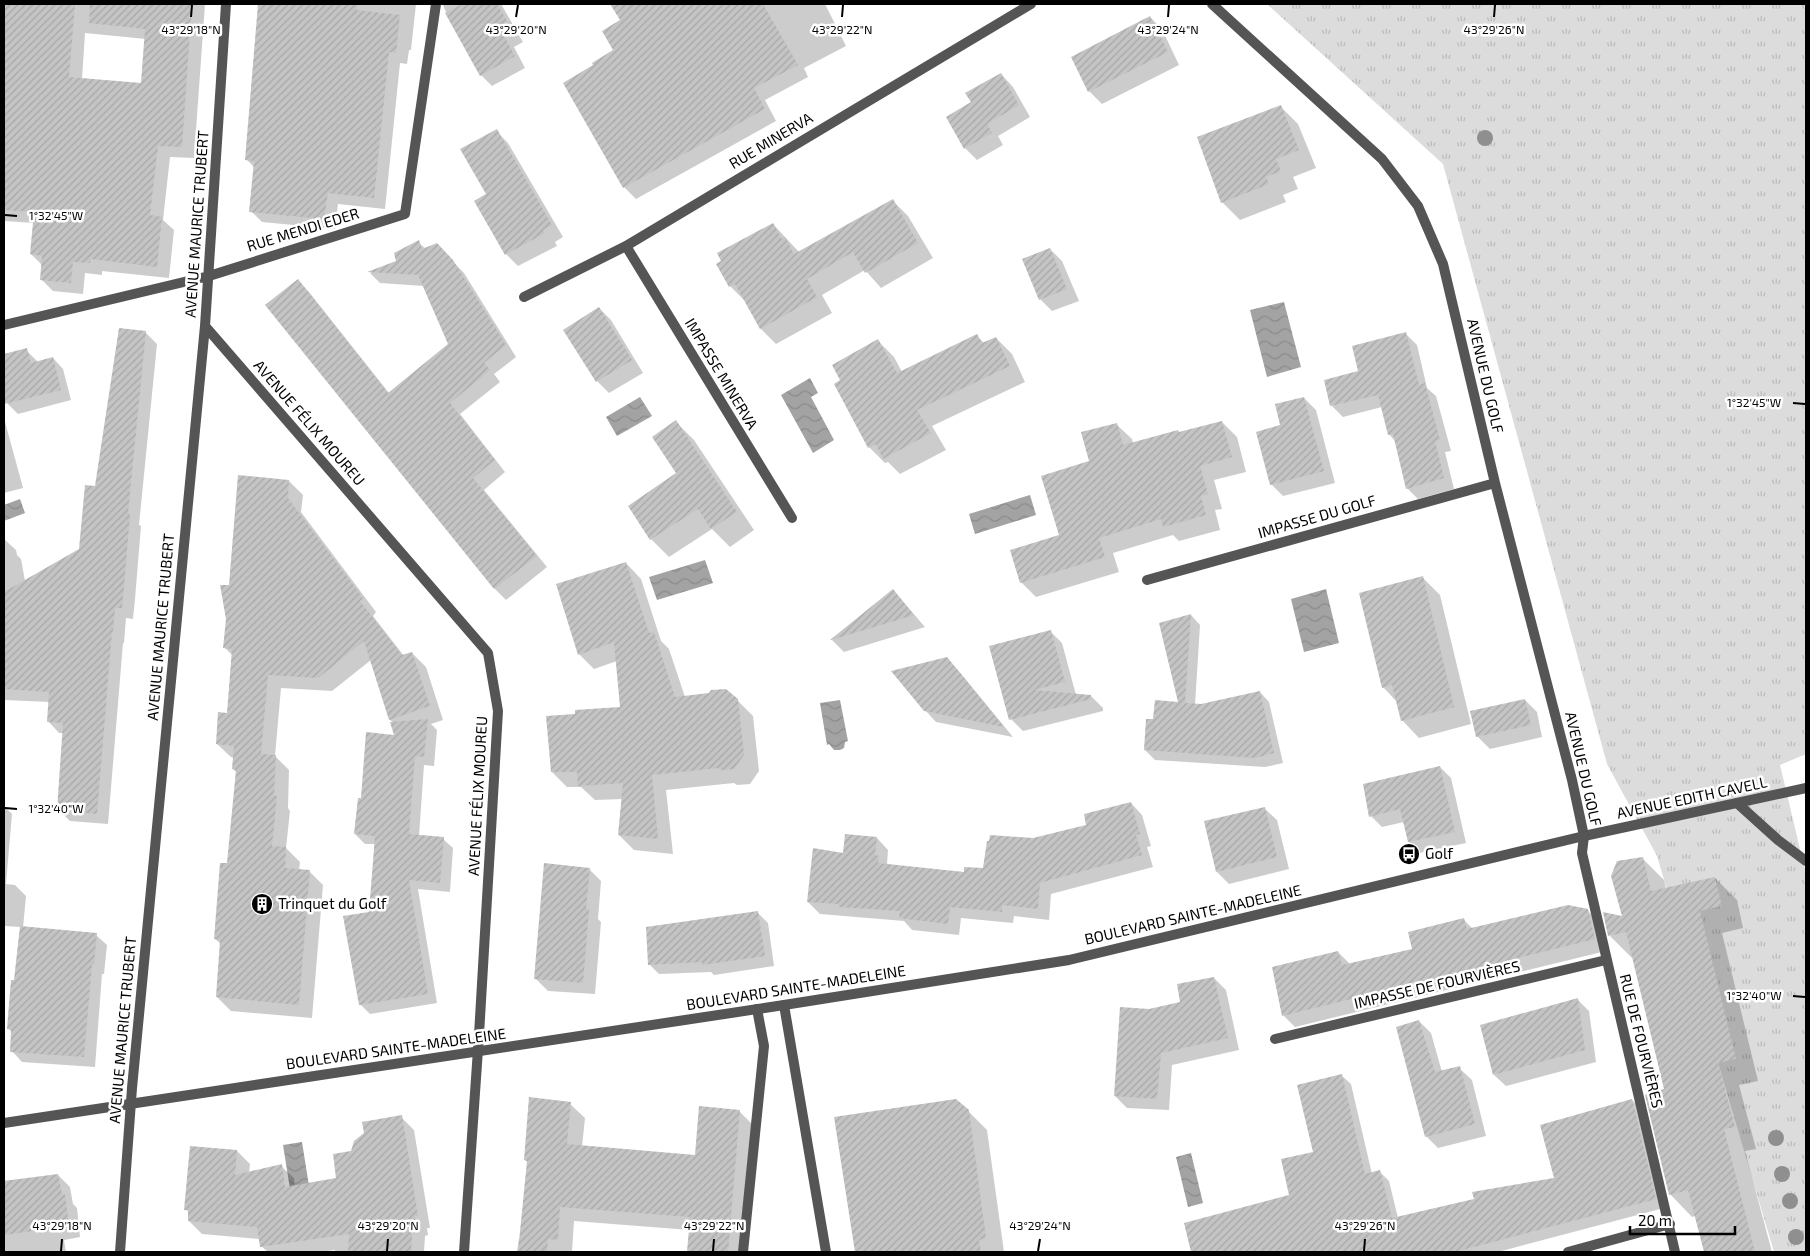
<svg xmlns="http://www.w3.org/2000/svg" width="1810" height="1256" font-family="'Exo 2',sans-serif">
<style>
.grass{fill:url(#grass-tufts)}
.water{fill:url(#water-waves)}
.shadow{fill:#0003;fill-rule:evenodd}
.building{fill:url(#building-hatch)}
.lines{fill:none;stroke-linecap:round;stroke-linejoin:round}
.service{stroke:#555;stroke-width:10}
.minor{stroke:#555;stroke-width:10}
.tertiary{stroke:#555;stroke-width:10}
.tree{fill:#8f8f8f}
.ticks{fill:none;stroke:#000;stroke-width:2}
.labels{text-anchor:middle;stroke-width:5;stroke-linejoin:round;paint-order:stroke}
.street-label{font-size:15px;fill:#000;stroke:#fff}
.poi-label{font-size:15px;fill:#000;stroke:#fff;text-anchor:start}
.ticks-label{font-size:12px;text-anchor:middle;fill:#000;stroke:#fff;stroke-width:5;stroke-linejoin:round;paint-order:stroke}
</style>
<defs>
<pattern id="grass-tufts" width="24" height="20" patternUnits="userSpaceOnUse" patternTransform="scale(1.25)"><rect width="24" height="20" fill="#dcdcdc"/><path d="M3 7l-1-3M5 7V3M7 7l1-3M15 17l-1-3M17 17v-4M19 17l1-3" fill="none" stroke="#bbb"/></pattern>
<pattern id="water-waves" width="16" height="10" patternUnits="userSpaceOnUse" patternTransform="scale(1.25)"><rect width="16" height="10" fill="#a3a3a3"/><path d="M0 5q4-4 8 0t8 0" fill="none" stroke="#8b8b8b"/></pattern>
<pattern id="building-hatch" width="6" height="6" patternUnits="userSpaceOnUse" patternTransform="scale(1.25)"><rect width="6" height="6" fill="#c4c4c4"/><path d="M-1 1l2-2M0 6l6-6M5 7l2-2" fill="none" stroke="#a7a7a7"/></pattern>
</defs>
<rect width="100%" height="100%" fill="#fff"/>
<path class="grass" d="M1267,4H1806V754L1780,765L1806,874V1252H1774L1657,856L1607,764L1443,164Z"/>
<path class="water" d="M1284,302L1301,367L1267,377L1250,310Z
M810,378L818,393L811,397L834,440L813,453L781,395Z
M640,397L652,416L617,436L606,417Z
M1030,495L1036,515L975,534L969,514Z
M20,499L25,513L4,521V505Z
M705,560L713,583L657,600L649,577Z
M1326,589L1339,643L1304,652L1291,599Z
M840,700L848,741L845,742L844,748L840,750H834L829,744L827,745L820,703Z
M302,1142L309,1186L290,1189L283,1145Z
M1191,1153L1203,1203L1188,1207L1176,1157Z"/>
<path class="shadow" d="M4,4H205L194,158L170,157L163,220L174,230L169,278L102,271V275L85,273L83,294L53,291L41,279L42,265L31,254L34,223L4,221ZM85,33L146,39L142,84L82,79Z
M259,4H416L411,50H409L407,64L400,63L385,209L338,204L335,229L262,222L251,211L255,168L247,160Z
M443,4H501L523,42L514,47L525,68L492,86L481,75L444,8Z
M618,4H825L846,46L804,68L808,77L765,100L776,121L636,199L624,187L565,83L595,66L615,50L622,21L613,6Z
M1150,17L1162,29L1179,65L1102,104L1090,92L1073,57Z
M1001,74L1013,87L1030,117L998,136L1003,145L977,160L965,148L973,103Z
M1280,106L1298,124L1316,168L1293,177L1298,189L1283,195L1286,202L1240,220L1222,202L1199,138Z
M496,131L508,143L563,237L555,242L557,246L518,266L506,254L487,194Z
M893,201L908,216L933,258L881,288L865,270L822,295L832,313L776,344L761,329L746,302L730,286L718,265L773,224L799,252Z
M418,242L426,249L437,245L464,273L516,357L494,374L500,382L460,414L505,472L484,490L547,567L506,600L495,589L267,305L298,281L309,292L389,393L450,344L424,286L380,283L370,273L397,261Z
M1050,249L1062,261L1079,301L1052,311L1040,299Z
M599,308L611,320L643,373L609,393L597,381Z
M145,332L157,344L139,525L141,526L135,599L133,619L126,618L124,643H123L108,824L70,821L59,810L64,733H59L48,721L50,702L4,700V539L16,550L17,555L21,559L25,581L81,550L96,487Z
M1406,334L1417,345L1427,388L1436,396L1451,451L1445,452L1454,489L1418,499L1407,488L1395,441L1389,434L1382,407L1343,417L1332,406L1325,381L1360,372Z
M977,336L984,343L996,338L1012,354L1025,382L932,426L946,450L900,474L888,462L885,463L869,447L842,380L878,341L894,357L902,372Z
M26,350L38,362L53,358L63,369L71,400L18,414L7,403L4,391V356Z
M1304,398L1316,410L1335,483L1283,496L1271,484L1282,426Z
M4,418L23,488L4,493Z
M676,422L694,440L754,530L730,547L712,529L669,557L651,539L677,474Z
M1222,422L1237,437L1246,472L1214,480L1222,509L1215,510L1220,530L1179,541L1173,535L1113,553L1119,572L1036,597L1021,582L1061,536L1090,462L1117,425L1132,439L1133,444Z
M289,481L303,495L301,512L376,612L373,616L404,656L412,653L426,667L443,720L431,724L437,730L434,766L424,765L419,836L443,839L453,848L450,892L418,889L437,1003L370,1014L360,1004L370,913L375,844H365L355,834L363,800L396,736L394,723L390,720L371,660L332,691L281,688L275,756L289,770L288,808L290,811L286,848L300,862L299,870L309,871L323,885L312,1018L231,1011L217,997L221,944L215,939L228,865L237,773L233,769L234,758L231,757L217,744L228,714L233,656L225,648L230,587Z
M626,563L641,579L661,641L669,649L685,697L737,700L753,716L759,771L750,784L737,785L734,783L666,790L673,854L634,850L619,835L623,799L595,800L581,787H567L552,772L576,715L621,708L617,661L594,669L579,654Z
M1423,578L1440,595L1471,724L1419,738L1402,720L1397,702L1383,687Z
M893,590L925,627L844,652L832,640Z
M1191,615L1200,625L1195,705L1201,706L1260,692L1269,702L1283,763L1265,767L1155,760L1145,750L1180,704L1160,624Z
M1050,631L1062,643L1076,695L1091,696L1103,708V711L1023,731L1011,719Z
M946,658L958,670L1013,737L936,722L925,710Z
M1525,700L1537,712L1542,737L1490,749L1477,736Z
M1440,767L1451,778L1466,843L1420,853L1409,842L1404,822L1382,827L1371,816Z
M1131,803L1142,815L1151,846L1147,847L1153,867L1051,894L1049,920L1014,916L1013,923L961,918L959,935L912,930L904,921L820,914L808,902L844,854L877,838L888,850L887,865L965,874L985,870L1034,839L1087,826Z
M4,806L12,814L6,884L15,885L26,896L23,928L96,935L107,945L104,974H102L95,1067L22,1062L12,1051L13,1033L9,1029L21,927L4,926Z
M1264,808L1277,820L1289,869L1229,884L1217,872Z
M1642,858L1664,880L1666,889L1715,878L1737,900L1743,928L1722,933L1758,1081L1739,1085L1756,1149L1745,1151L1772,1252H1705L1696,1216L1692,1217L1670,1194L1666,1090L1634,957L1632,958L1610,936L1624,917Z
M589,869L601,881L598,919L601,922L595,994L548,991L536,979Z
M1587,910L1599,922L1606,951L1295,1027L1283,1015L1338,952L1350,964L1413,950L1464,920L1473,929Z
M758,913L768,923L774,966L714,975L711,972L659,974L649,964Z
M1214,978L1226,990L1239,1050L1172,1065L1169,1110L1127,1108L1115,1096L1149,1010L1181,1003Z
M1577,999L1589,1011L1596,1062L1506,1086L1494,1075Z
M1419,1021L1431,1033L1442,1072L1459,1068L1472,1080L1486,1136L1438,1148L1426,1136Z
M1341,1075L1351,1084L1372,1174L1379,1171L1389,1181L1398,1218L1476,1200L1556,1179L1632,1100L1641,1109L1664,1208L1498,1252H1193L1185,1224L1291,1196L1314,1152Z
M570,1104L585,1118L582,1147L696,1156L739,1111L754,1126L743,1252H688L690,1230L574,1221L572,1252H517L519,1238L521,1239L528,1162L525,1160Z
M968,1111L987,1130L1004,1252H857L836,1118Z
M401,1117L414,1130L430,1228H427L428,1235L425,1236L424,1252H335V1250L319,1252H268L261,1246L260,1239L202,1234L189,1221V1213L186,1209L237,1151L250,1164L249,1173L281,1166L294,1178L295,1187L338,1179L351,1152Z
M58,1175L70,1187L73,1204L77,1208L80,1237L64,1240L66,1252H4V1181Z"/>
<path class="building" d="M4,4H75L69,77L141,83L145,29L89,23L90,4H192L182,147L158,146L150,215L162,217L157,267L91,259L90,263L73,262L71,283L40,280L42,256L30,254L34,212L4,210Z
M258,4H357V10L400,15L396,53L389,52L374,198L328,193L324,219L249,212L254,161L245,160Z
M462,4H497L513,31L504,36L515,56L480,76L445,13Z
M610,4H763L798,65L754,88L765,109L623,188L563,83L593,65L592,63L613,50L602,31L620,20Z
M1150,16L1168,52L1088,92L1071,57Z
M1001,73L1019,105L987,124L992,133L964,149L946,117L971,102L965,93Z
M1281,105L1299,150L1276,159L1281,171L1266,177L1269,184L1221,203L1197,137Z
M497,129L552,225L543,230L545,233L505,255L474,201L486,194L460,149Z
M893,199L918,243L865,273L853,252L807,279L817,297L760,329L735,284L729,287L716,264L721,261L717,253L773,223L782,239L785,237L794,254Z
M419,240L422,249L437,243L453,260L506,345L484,363L490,370L450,403L495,460L473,478L537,556L494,589L265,305L298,279L388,393L448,344L418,275L367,272L396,261L394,253Z
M1050,248L1067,289L1039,300L1022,259Z
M599,307L632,360L596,382L563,330Z
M119,328L146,331L128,513L130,514L124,587L122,608H115L113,632H112L97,814L57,810L63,723L47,722L49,692L4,689V592L79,549L85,485L95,486Z
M1406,332L1419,385L1425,383L1440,440L1435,441L1444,478L1406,489L1393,434L1388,435L1378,395L1330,406L1324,380L1358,371L1352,346Z
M977,334L982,343L996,337L1010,366L917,410L931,433L883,459L876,444L868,448L834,384L840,380L832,365L878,339L897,373Z
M27,348L31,363L53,357L61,390L4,404V354Z
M1304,397L1324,471L1270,485L1256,432L1280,425L1275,404Z
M676,420L737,512L711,529L698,509L650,540L628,506L676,473L652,437Z
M1222,421L1232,457L1200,466L1208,494L1201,496L1206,515L1163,527L1161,519L1099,538L1105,557L1020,583L1010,550L1059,535L1041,476L1089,461L1081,432L1117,423L1123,445L1178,430L1179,432Z
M238,475L289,480L288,498L363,598L360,601L402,655L412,652L430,706L389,720L364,641L318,678L268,675L261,754L276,755L274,796H277L272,846L286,847L285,868L310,870L299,1005L216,997L220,940L214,939L220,863H227L236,770L232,769L234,746L216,744L218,712L227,713L232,649L223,648L226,619L220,585H229Z
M626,562L649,633L654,632L675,697L709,693L711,690L726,689L738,699L744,755L734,769L721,770L718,768L652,775L658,839L618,835L623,783L578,786L577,772H551L546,716L575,714V710L620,707L614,642L578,655L556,584Z
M1423,576L1454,707L1401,721L1392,685L1382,688L1359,593Z
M893,589L914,615L831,640H830Z
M1191,614L1185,703L1201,704L1260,691L1274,753L1255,758L1144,750L1146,719H1153L1155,700L1178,702L1159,623Z
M1051,630L1065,682L1034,690L1091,695V699L1009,720L989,646Z
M947,657L1004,727L924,711L891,671Z
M1525,699L1531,725L1476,737L1470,711Z
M428,719L424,757L415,756L409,834L444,837L440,883L409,880L428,994L359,1005L343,916L369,912L375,836L354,834L358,798H361L366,732L394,735L390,722Z
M1440,766L1455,832L1408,842L1400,809L1369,817L1363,784Z
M1131,802L1140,834L1136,835L1142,855L1040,883L1038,909L1002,905V912L950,907L948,924L899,918L900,911L839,907V904L807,902L813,848L843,853L845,834L877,837L875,855L879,856L878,863L964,872V867L983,868L987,841H989L990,835L1033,838L1086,825L1084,814Z
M1265,807L1277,857L1216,872L1204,821Z
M1643,857L1651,891L1715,877L1722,906L1700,911L1736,1059L1718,1063L1735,1127L1724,1129L1755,1252H1704L1688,1190L1669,1195L1645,1095L1664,1089L1626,932L1608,936L1603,912L1622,916L1611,876L1617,861Z
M544,863L590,868L586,909H589L583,983L534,979Z
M1568,905L1588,909L1595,939L1282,1016L1272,967L1338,951L1342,965L1412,949L1408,932L1464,918L1467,929Z
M758,911L765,956L702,965V962L648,965L646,927Z
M20,926L97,933L94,964H92L84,1057L10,1052L11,1030L7,1029L11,980H14Z
M1214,977L1228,1038L1161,1053L1157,1099L1114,1096L1120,1007L1149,1009L1180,1002L1177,984Z
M1578,998L1585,1050L1493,1075L1480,1025Z
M1419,1020L1435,1072L1460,1066L1475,1124L1425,1137L1396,1027Z
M1342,1074L1365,1174L1380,1170L1392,1218L1474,1199L1472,1192L1554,1178L1540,1125L1632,1099L1656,1199L1455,1252H1191L1184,1223L1289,1195L1281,1159L1313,1152L1297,1085Z
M529,1097L571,1102L567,1144L695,1155L699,1106L740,1110L728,1252H687L690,1217L560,1207L558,1240L548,1239L547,1252H518L527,1161L524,1160Z
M956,1099L969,1110L986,1238L979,1240L981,1252H855L834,1117Z
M402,1115L418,1216H415L416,1223H413L411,1252H348L349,1234L260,1247L257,1227L188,1221V1210H184L190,1146L237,1150L235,1175L282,1164L285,1187L336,1178L333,1154L351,1151L354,1141L364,1133L362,1122Z
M58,1174L62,1195L65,1194L69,1226L4,1235V1181Z"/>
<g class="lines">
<path class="service" d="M784,1005L826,1252
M743,1252L764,1046L757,1009"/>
<path class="minor" d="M1212,4L1382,159L1418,206L1443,264L1495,483L1572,780L1584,836L1582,853L1675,1252
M626,246L792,518
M524,297L626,246L1031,4
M4,325L209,276L405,214L436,4
M205,326L488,653L498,711L479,1035L464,1252
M1147,580L1495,483
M1737,803L1778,840L1806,861
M1275,1039L1606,960
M120,1252L132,1088L205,326L226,4
M1568,1252L1670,1224"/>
<path class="tertiary" d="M4,1123L784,1005L1069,960L1584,836L1806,788"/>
</g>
<g class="tree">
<circle cx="1485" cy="138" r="8"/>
<circle cx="1776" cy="1138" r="8"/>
<circle cx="1782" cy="1174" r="8"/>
<circle cx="1790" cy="1201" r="8"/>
<circle cx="1796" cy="1237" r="8"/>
</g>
<path class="ticks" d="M191,17L192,5M516,17L518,5M842,17L843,5M1168,17L1169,5M1494,17L1495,5M5,215L17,216M1793,403L1805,404M5,808L17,809M1793,996L1805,997M61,1251L62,1239M387,1251L388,1239M713,1251L714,1239M1038,1251L1040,1239M1364,1251L1365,1239"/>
<defs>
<g id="bus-disc" transform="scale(1.125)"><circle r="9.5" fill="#000" stroke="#fff"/><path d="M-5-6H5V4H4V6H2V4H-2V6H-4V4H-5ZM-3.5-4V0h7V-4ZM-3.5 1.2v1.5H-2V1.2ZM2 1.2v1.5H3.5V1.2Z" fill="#fff"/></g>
<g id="building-disc" transform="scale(1.125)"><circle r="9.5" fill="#000" stroke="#fff"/><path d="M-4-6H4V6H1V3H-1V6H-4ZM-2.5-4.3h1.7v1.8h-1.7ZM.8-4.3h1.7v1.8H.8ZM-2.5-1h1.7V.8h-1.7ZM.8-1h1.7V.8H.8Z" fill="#fff"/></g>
</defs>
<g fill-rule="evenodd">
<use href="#bus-disc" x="1409" y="854"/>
<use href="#building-disc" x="262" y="904"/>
</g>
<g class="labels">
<g class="street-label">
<text transform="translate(771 141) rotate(-31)" y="5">RUE MINERVA</text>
<text transform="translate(197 224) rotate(-86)" y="5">AVENUE MAURICE TRUBERT</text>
<text transform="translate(303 230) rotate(-17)" y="5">RUE MENDI EDER</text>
<text transform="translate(721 374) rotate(59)" y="5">IMPASSE MINERVA</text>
<text transform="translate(1485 376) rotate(77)" y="5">AVENUE DU GOLF</text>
<text transform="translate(309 423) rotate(49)" y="5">AVENUE FÉLIX MOUREU</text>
<text transform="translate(1317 517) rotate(-16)" y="5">IMPASSE DU GOLF</text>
<text transform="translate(161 627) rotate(-85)" y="5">AVENUE MAURICE TRUBERT</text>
<text transform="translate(1583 769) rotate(77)" y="5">AVENUE DU GOLF</text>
<text transform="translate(478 796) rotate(-87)" y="5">AVENUE FÉLIX MOUREU</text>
<text transform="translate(1692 798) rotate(-12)" y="5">AVENUE EDITH CAVELL</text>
<text transform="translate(1193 915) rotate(-13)" y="5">BOULEVARD SAINTE-MADELEINE</text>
<text transform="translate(1437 985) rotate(-13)" y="5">IMPASSE DE FOURVIÈRES</text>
<text transform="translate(796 988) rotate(-9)" y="5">BOULEVARD SAINTE-MADELEINE</text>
<text transform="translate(123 1030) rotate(-85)" y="5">AVENUE MAURICE TRUBERT</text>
<text transform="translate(1641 1041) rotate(76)" y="5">RUE DE FOURVIÈRES</text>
<text transform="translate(396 1049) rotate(-8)" y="5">BOULEVARD SAINTE-MADELEINE</text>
</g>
<g class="poi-label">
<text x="1425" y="859">Golf</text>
<text x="278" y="909">Trinquet du Golf</text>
</g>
</g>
<g class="ticks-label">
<text x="191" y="34">43°29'18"N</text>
<text x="516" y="34">43°29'20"N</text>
<text x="842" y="34">43°29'22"N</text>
<text x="1168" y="34">43°29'24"N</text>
<text x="1494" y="34">43°29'26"N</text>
<text x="56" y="220">1°32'45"W</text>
<text x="1754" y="407">1°32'45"W</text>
<text x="56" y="813">1°32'40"W</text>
<text x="1754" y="1000">1°32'40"W</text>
<text x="62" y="1230">43°29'18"N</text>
<text x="388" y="1230">43°29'20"N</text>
<text x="714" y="1230">43°29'22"N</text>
<text x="1040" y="1230">43°29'24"N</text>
<text x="1365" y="1230">43°29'26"N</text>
</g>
<rect width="1810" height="1256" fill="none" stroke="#000000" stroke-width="10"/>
<path d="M1630 1226v8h105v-8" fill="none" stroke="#000000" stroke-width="2.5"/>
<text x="1638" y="1226" font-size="15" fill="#000000" stroke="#ffffff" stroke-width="4" paint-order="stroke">20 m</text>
</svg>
